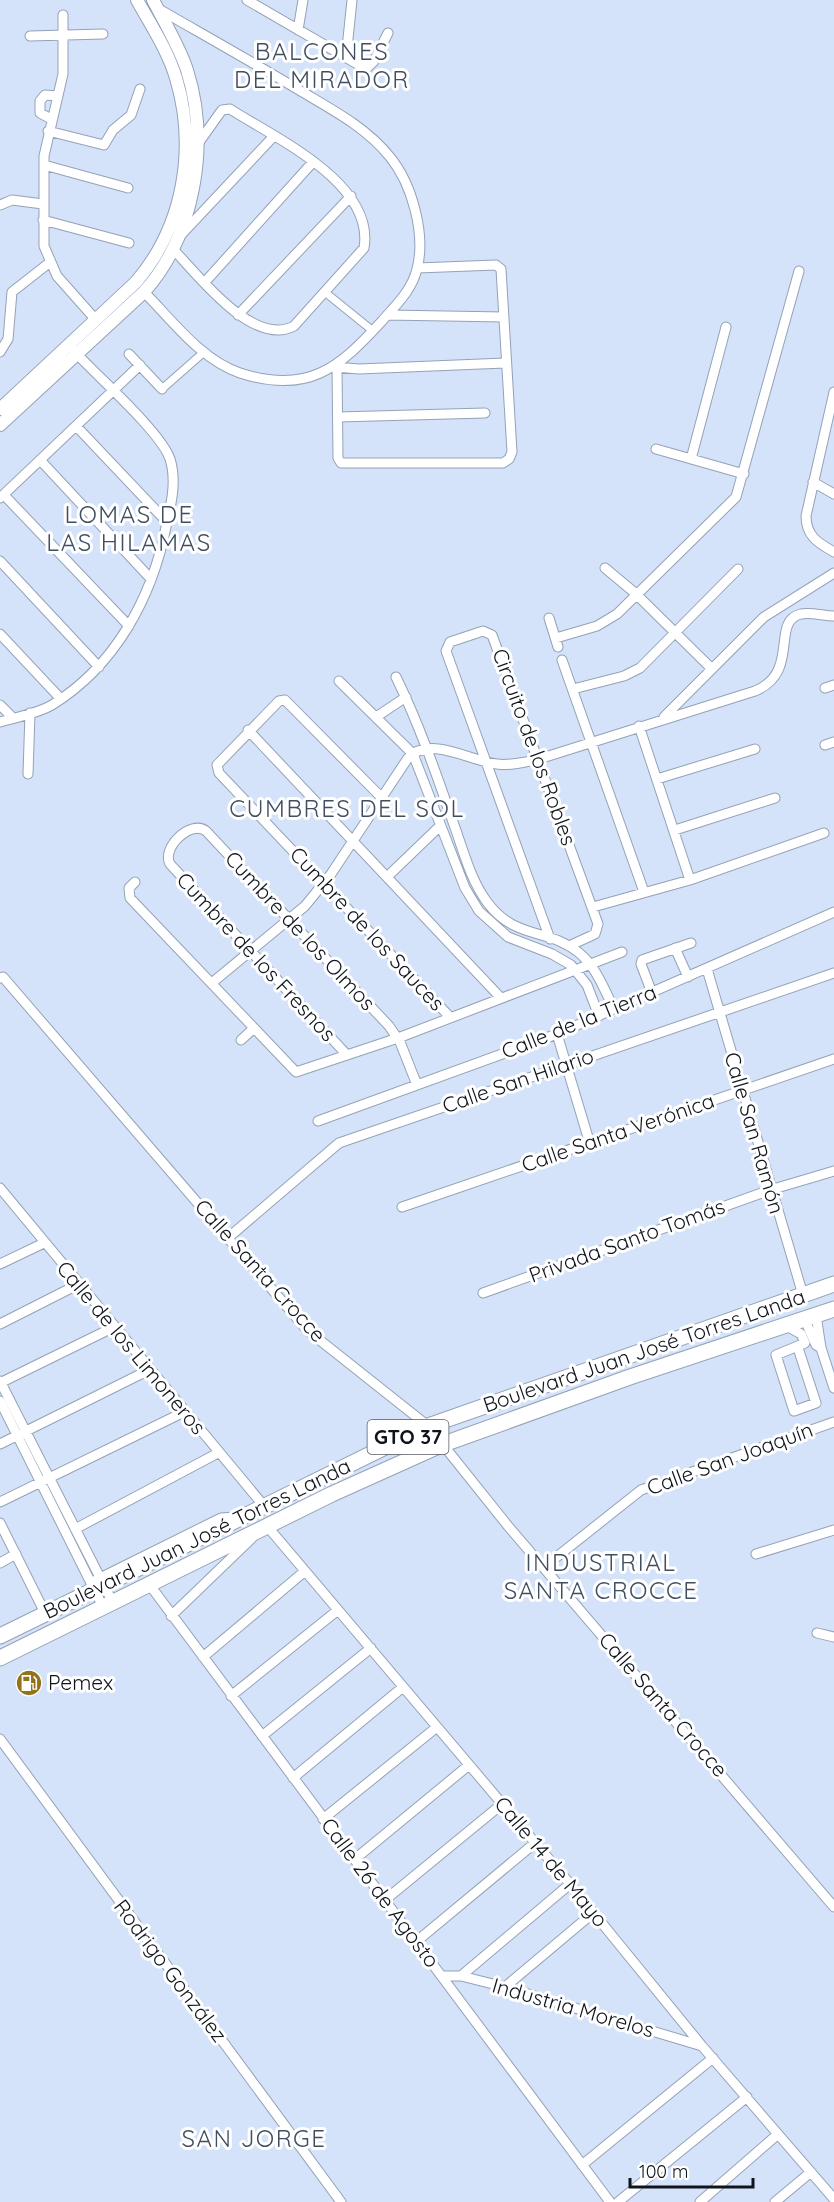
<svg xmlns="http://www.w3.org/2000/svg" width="834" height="2202" font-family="Quicksand,sans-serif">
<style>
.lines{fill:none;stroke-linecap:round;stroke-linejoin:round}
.pedestrian-casing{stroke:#94a2b7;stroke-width:9}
.minor-casing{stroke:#94a2b7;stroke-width:11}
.tertiary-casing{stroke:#94a2b7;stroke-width:14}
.primary-casing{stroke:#94a2b7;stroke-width:17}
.pedestrian{stroke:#fff;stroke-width:7}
.minor{stroke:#fff;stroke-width:9}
.tertiary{stroke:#fff;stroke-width:12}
.primary{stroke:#fff;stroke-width:15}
.labels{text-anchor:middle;stroke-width:6;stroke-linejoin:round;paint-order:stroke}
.shield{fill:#fff;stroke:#575b60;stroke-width:1.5}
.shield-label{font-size:20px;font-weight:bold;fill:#0f151c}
.street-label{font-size:21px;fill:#0f151c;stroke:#fff}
.poi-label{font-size:21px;fill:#0f151c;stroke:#fff;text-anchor:start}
.quarter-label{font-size:24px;letter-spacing:1.5px;fill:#414e60;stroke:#fff}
</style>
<rect width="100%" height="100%" fill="#d4e3fa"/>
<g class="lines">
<g class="pedestrian-casing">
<path id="pedestrian" d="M326,293L373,331
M162,389L204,352"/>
</g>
<g class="minor-casing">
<path id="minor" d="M247,0L366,69L374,61L388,33
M63,15V74L44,156V246L57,276L96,320
M298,30L303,0
M30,36L103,34
M346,58L352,0
M51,119L40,113V101L45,95L58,96
M48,131L104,145L113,130L131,115L140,89
M44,165L128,188
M0,205L12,200L43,204
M43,220L129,243
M180,236L273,137
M173,249C197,274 253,348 294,326L364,248C375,183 275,138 230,109L222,110L197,145
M205,282L313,162
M144,292C172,320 201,360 240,373C308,395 339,368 382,321C396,305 412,290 417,269C426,234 412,184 390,157C366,127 331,109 299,90C252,62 204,35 157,8
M238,315L351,196
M387,315L504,317
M0,352L8,339L12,292L49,263
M129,354L162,389
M335,367L359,369L505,363
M337,368L338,458L341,463H503L509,459L512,452L501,269L496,265L417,268
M834,392L806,516C806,536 818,543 834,552
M338,417L485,413
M77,427L167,522
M656,449L744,474
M691,459L726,327
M41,461L151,579
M813,482L834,494
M4,495L129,626
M0,498L140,365
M0,561L99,667
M605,568L635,593L711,668
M549,618L558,647
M0,634L60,698
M556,638L597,626L617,614L736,497L799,271
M562,660L644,892
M396,677C419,724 436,773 453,822C463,849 470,879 487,902C515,940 548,928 578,952C596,966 604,989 614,1009
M339,681L413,754L465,888L479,911L508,937L552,954L571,965L587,985L599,1016
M825,688L834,685
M573,689L624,676L640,668L738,569
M0,705L13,718
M376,717L406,697
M664,717L764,617L834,573
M0,722C16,717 37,714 52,705C115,666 152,598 166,527C171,505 177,481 170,459C161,432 96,375 74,351
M639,726L690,880
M248,730L500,997
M825,745L834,742
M28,774L30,713
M657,779L755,749
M381,797L285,700L279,701L217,765L219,773L450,1017
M675,830L775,798
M388,876L440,826
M135,882L129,888L130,898L296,1072L398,1038L622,952
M593,907L690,880L824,833
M550,939L446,651L450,642L483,631L492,635L598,924L595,934L569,946
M675,948L688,977
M707,969L803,1295
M0,978L3,977L307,1330L428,1426L508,1526L834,1907
M213,982L305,906L331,874L408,758C430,735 470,761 497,764C511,766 525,762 539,759L755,691C801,672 770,621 801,614C811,612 824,616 834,616
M652,993L641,964L642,960L691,943
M557,1034L590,1144
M241,1040L253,1029
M347,1055L170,864C161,848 191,819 206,831L389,1026L400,1042L417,1085
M318,1121L557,1034L834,912
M0,1188L264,1506
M402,1207L834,1059
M229,1237L339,1143L834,973
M0,1264L44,1243
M483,1293L770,1190L834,1171
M816,1315L821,1348L834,1388
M804,1318L816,1345L821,1348
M0,1324L79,1284
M785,1325L801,1334L805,1343L776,1355L794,1411L816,1403L798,1348
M0,1381L113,1603
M0,1383L114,1327
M0,1401L103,1607
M0,1444L149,1370
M0,1502L184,1412
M0,1523L45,1613
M267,1526L570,1884L702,2046L834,2199
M75,1529L218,1453
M756,1554L834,1530
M0,1563L16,1554
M544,1567L641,1490L834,1422
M96,1580L221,1518L235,1517
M149,1584L610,2202
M171,1616L252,1538
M817,1633L834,1637
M203,1657L305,1571
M231,1696L338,1610
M262,1736L371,1648
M0,1739L341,2202
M293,1778L403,1687
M323,1819L437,1727
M355,1859L469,1765
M385,1900L502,1804
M417,1941L535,1843
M442,1976H461L505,1987L702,2046
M461,1976L570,1884
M505,1987L593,1913
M582,2165L713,2058
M618,2202L747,2097
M700,2202L778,2134
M775,2202L811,2172"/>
</g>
<g class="tertiary-casing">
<path id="tertiary" d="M0,409L136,282C184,226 197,148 176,78C168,51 151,25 137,0
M0,425L144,292C195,235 210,143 187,70C179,46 165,23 153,0"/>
</g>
<g class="primary-casing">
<path id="primary" d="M0,1636L428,1426L834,1284
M0,1658L332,1494L441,1445L630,1377L834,1309"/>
</g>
<use href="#pedestrian" class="pedestrian"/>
<use href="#minor" class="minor"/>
<use href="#tertiary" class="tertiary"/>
<use href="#primary" class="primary"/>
</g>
<defs>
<g id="fuel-disc" transform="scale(1.35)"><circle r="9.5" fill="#927319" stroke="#fff"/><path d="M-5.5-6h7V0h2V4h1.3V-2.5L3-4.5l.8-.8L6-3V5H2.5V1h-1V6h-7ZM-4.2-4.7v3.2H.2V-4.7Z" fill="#fff"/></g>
</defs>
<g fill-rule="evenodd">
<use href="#fuel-disc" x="29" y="1683"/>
</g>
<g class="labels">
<rect class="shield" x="367.5" y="1420" width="81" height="34" rx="4.5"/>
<g class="shield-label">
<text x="408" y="1444">GTO 37</text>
</g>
<g class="street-label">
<text transform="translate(534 747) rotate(70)" y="7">Circuito de los Robles</text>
<text transform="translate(367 929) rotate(47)" y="7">Cumbre de los Sauces</text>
<text transform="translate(300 931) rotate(47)" y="7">Cumbre de los Olmos</text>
<text transform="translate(256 957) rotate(47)" y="7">Cumbre de los Fresnos</text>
<text transform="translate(579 1022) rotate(-22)" y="7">Calle de la Tierra</text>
<text transform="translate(518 1081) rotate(-19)" y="7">Calle San Hilario</text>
<text transform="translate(618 1133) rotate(-19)" y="7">Calle Santa Verónica</text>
<text transform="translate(754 1133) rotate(74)" y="7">Calle San Ramón</text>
<text transform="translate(627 1241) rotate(-20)" y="7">Privada Santo Tomás</text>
<text transform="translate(260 1271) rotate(48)" y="7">Calle Santa Crocce</text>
<text transform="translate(131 1348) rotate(50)" y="7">Calle de los Limoneros</text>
<text transform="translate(644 1351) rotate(-19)" y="7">Boulevard Juan José Torres Landa</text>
<text transform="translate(730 1459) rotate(-20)" y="7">Calle San Joaquín</text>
<text transform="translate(197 1539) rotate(-26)" y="7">Boulevard Juan José Torres Landa</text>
<text transform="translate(663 1705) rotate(49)" y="7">Calle Santa Crocce</text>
<text transform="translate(551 1862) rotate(50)" y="7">Calle 14 de Mayo</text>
<text transform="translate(380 1893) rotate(53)" y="7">Calle 26 de Agosto</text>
<text transform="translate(170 1971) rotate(53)" y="7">Rodrigo González</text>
<text transform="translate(573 2008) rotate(16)" y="7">Industria Morelos</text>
</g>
<g class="poi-label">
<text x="48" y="1690">Pemex</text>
</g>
<g class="quarter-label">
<text x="322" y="60">BALCONES<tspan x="322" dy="28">DEL MIRADOR</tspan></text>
<text x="129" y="523">LOMAS DE<tspan x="129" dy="28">LAS HILAMAS</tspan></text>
<text x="347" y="817">CUMBRES DEL SOL</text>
<text x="601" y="1571">INDUSTRIAL<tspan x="601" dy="28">SANTA CROCCE</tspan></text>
<text x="254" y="2147">SAN JORGE</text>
</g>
</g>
<path d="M630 2178v9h123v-9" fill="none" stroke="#0f151c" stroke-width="3"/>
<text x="639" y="2178" font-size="18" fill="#0f151c" stroke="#ffffff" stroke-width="4.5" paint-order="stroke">100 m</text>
</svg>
